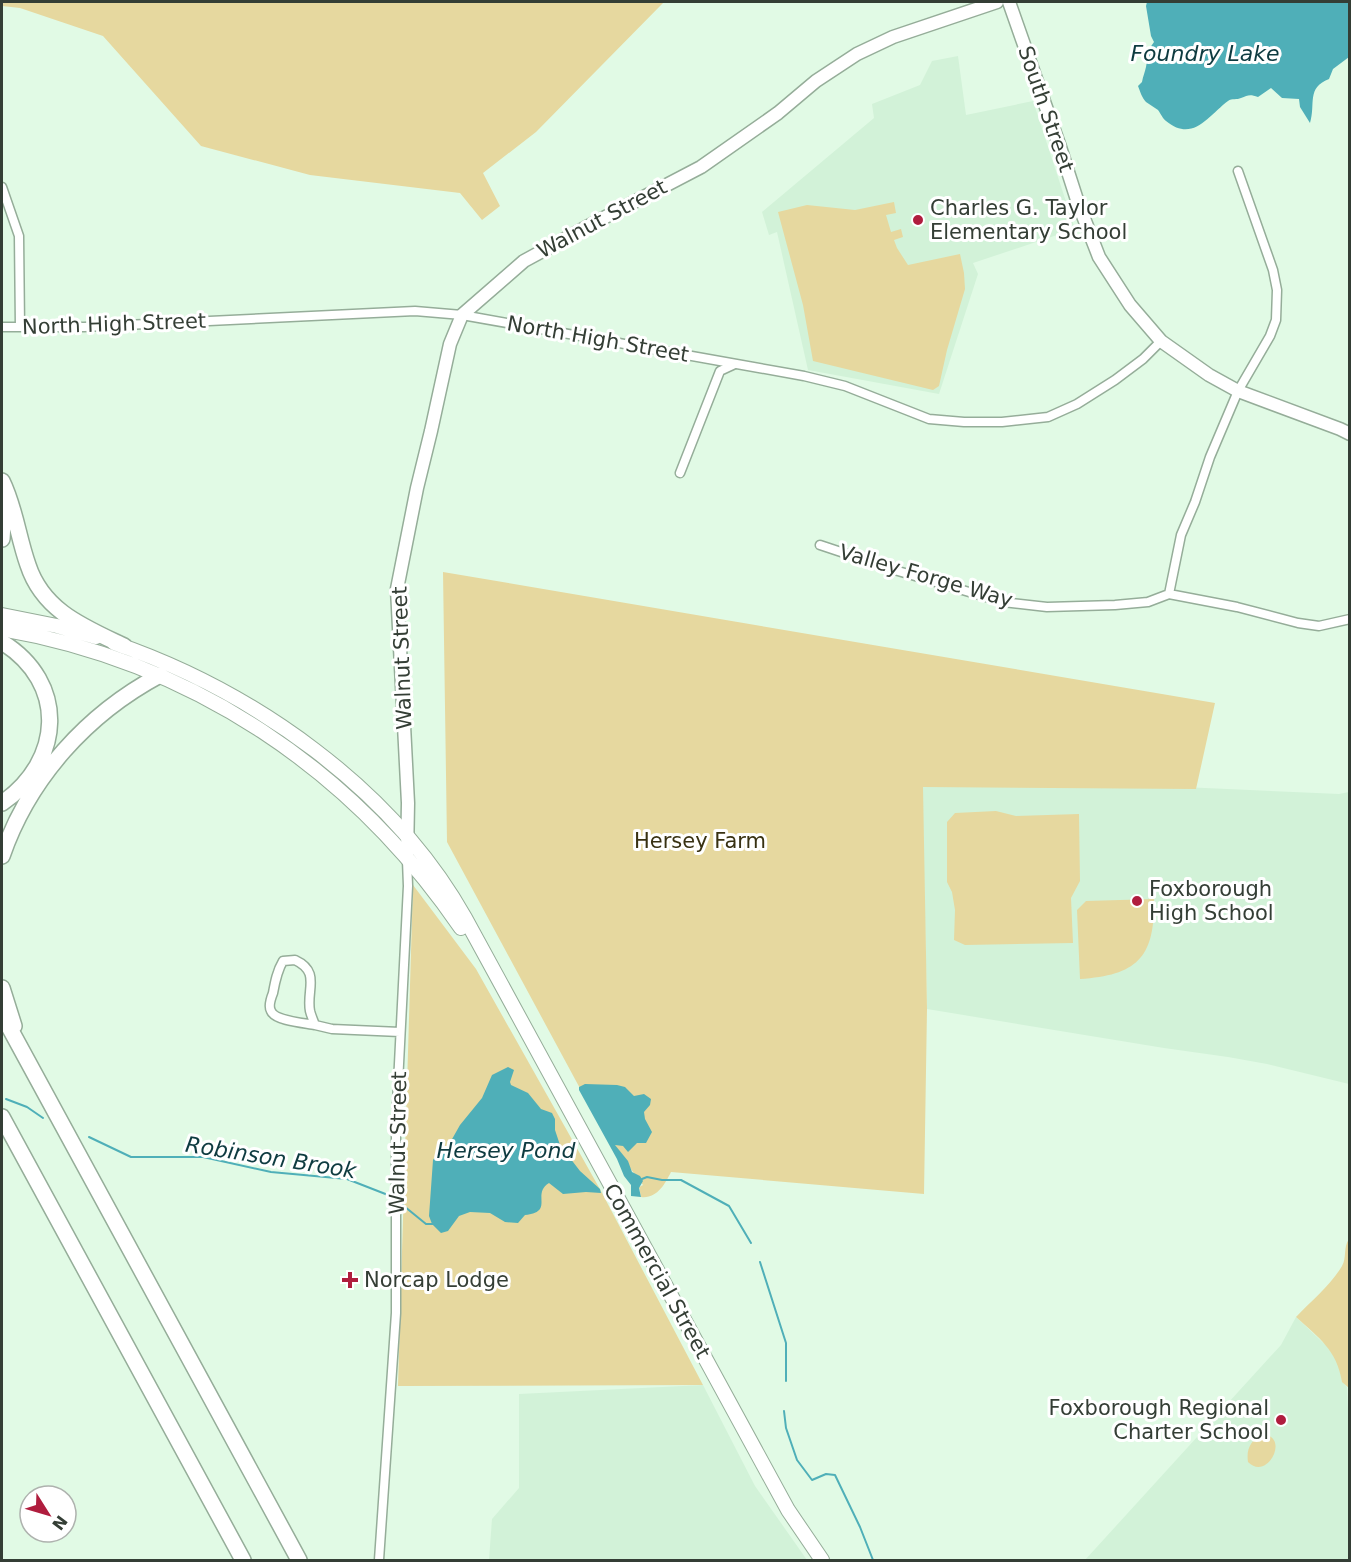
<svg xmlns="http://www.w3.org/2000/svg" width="1351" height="1562" font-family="'DejaVu Sans',sans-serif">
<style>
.built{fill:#d2f2d8}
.green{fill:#e6d89f}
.water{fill:#4fafb8}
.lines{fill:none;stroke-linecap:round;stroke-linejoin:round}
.stream{stroke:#4fafb8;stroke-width:2}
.street-casing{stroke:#95ad99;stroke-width:11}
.secondary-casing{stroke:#95ad99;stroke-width:15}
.primary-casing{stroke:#95ad99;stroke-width:16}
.highway-casing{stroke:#95ad99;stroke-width:18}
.street{stroke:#fff;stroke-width:8}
.secondary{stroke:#fff;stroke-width:12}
.primary{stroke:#fff;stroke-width:14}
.highway{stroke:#fff;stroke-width:15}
.poi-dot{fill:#b01d3e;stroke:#fff;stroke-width:2}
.labels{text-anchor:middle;stroke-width:6;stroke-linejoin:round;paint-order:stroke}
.street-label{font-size:21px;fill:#343e35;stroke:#fff}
.poi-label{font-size:21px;fill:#343e35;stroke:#fff;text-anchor:start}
.park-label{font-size:21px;fill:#383112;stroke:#fff}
.water-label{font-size:22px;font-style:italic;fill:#0e3b40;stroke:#fff}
</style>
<rect width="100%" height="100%" fill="#e1fae5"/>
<path class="built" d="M958,56L966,115L1033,101L1075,229L973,263L978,274L939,394L808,370L777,232L769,235L762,212L874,118L872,104L920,85L932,61Z
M1138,785L1339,794L1349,792V1084L1267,1064L1228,1057L1164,1048L927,1009L922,786Z
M1296,1317L1333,1352L1339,1366L1342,1381L1347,1387L1350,1453L1349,1560H1085L1281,1345Z
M703,1385L755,1486L807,1560H489L492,1519L519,1488V1394Z"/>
<path class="green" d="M2,2H664L536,132L483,173L500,206L482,220L460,193L310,175L201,146L103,36L20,8L2,6Z
M894,202L896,213L886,215L891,232L901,229L903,237L894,240L897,248L908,265L960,254L964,273L965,289L947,350L939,386L933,390L813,361L803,305L778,212L807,205L855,210Z
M443,572L1215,703L1196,789L923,787L927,1009L924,1194L671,1172C665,1184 657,1199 641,1197L639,1187L643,1185L630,1168H623L447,842Z
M996,811L1016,816L1079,814L1080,881L1071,898L1073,943L965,945L954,940L955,910L952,892L947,882V822L955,813Z
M413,885L476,969L601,1191L703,1385L398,1386Z
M1154,899C1155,957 1138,975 1080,979L1077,910L1086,901Z
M1349,1239V1388L1342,1382C1337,1350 1319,1338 1296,1317C1311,1301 1331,1285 1342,1266C1347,1258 1343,1247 1349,1239Z
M1263,1435C1290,1435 1268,1482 1248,1462C1246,1449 1251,1439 1263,1435Z"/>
<path class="water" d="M1147,2H1349V57L1333,69L1329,79C1306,88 1316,104 1310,123L1300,107L1299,99L1282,98L1271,88L1258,97C1250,94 1248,95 1241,98C1237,100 1232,98 1228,101C1208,116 1193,143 1166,121C1163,119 1161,114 1158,110C1154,107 1150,105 1146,102C1142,98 1140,91 1138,86L1142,82C1143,76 1145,72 1146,67C1148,57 1147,51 1154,42L1151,36L1146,6Z
M508,1067L514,1070L510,1082L511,1085L528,1093L541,1109L552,1113L555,1119V1130L560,1145L580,1171L600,1189L601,1193L586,1192L563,1194L549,1183C531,1194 555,1212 525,1215L518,1223L505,1222L490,1213L470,1212L459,1216L448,1231L441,1233L432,1224L429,1216L433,1160L437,1154L447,1148L460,1125L482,1098L492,1075Z
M585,1084L617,1085L625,1087L634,1096L644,1094L651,1099L650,1105L644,1112L645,1119L652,1132L646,1143H637L628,1152L623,1146L615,1145L628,1161L632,1172L640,1176L643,1181L639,1188L641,1197L631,1196V1185L624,1176L617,1159L579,1090V1087Z"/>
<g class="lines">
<path class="stream" d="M6,1099L27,1107L43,1118
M89,1137L131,1157H203L271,1172L347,1179L388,1195L394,1199
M642,1179L647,1177L662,1180H681L729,1206L751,1243
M399,1202L426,1224H433
M760,1262L786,1343V1381
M784,1411L786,1428L797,1460L812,1480L826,1474L835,1475L860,1527L873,1560"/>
<g class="street-casing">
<path id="street" d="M2,187L19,236L20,327
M2,327H84L415,311L462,315L804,376L845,386L929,419L964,422H1002L1048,417L1077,404L1115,380L1143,359L1161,341
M680,473L720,371L735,364
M820,545L898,571L1003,602L1047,607L1115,605L1148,602L1169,594L1237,607L1298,623L1319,626L1350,619
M1169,594L1181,535L1195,502L1210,457L1238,391L1270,336L1276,320L1277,290L1273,270L1238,171
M315,1025C305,1023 275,1021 271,1011C268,1006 271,998 273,993C275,982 277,971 283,961L295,960C321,972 306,990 310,1011C311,1015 313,1020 315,1025L332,1029L400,1032
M379,1560L396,1313V1123L408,886L407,860"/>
</g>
<g class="secondary-casing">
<path id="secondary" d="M1009,2L1060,147L1078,203L1099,257L1130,305L1161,341L1209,375L1238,391L1340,429L1350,434
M407,856L408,803L397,589L417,488L431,431L450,344L462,315L524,261L592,224L701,167L778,113L816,81L857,54L893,37L997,2"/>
</g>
<g class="primary-casing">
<path id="primary" d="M2,615L57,626L96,637
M2,629C193,662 352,769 461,928
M114,643C253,691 392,788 465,918L788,1510L822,1560"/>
</g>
<g class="highway-casing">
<path id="highway" d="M2,481C15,507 18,537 28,565C43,611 84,627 124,646
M2,512L3,524L2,539
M2,642C68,683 63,761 2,803
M2,856C29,778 87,714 160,675
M2,988L14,1026
M2,1014L299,1560
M2,1117L243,1560"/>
</g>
<use href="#street" class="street"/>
<use href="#secondary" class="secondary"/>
<use href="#primary" class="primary"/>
<use href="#highway" class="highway"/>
</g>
<g class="poi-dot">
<circle cx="918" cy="220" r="6"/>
<circle cx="1137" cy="901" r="6"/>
<path d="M347 1271h6v6h6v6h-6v6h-6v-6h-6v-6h6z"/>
<circle cx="1281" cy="1420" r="6"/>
</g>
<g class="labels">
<g class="street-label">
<text transform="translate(1046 109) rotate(71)" y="7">South Street</text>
<text transform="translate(602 219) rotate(-28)" y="7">Walnut Street</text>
<text transform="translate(114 324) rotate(-2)" y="7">North High Street</text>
<text transform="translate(598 339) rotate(10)" y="7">North High Street</text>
<text transform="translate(926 576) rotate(16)" y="7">Valley Forge Way</text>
<text transform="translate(402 658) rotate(-92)" y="7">Walnut Street</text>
<text transform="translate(398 1143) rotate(-89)" y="7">Walnut Street</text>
<text transform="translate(657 1271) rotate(61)" y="7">Commercial Street</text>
</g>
<g class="poi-label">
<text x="930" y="215">Charles G. Taylor<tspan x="930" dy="24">Elementary School</tspan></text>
<text x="1149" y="896">Foxborough<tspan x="1149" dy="24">High School</tspan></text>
<text x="364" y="1287">Norcap Lodge</text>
<text x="1269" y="1415" text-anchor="end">Foxborough Regional<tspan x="1269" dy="24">Charter School</tspan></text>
</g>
<g class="park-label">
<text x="700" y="848">Hersey Farm</text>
</g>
<g class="water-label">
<text x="1205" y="61">Foundry Lake</text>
<text x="506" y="1158">Hersey Pond</text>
<text transform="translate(271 1157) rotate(9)" y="8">Robinson Brook</text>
</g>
</g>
<rect width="1351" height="1562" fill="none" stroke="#343e35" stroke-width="6"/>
<g transform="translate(48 1514) rotate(127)"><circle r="28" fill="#ffffff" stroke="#aeb2ae" stroke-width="1.5"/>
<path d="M0-4.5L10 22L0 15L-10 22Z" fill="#b01d3e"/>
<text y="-9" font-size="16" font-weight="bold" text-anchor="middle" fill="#343e35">N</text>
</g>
</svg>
